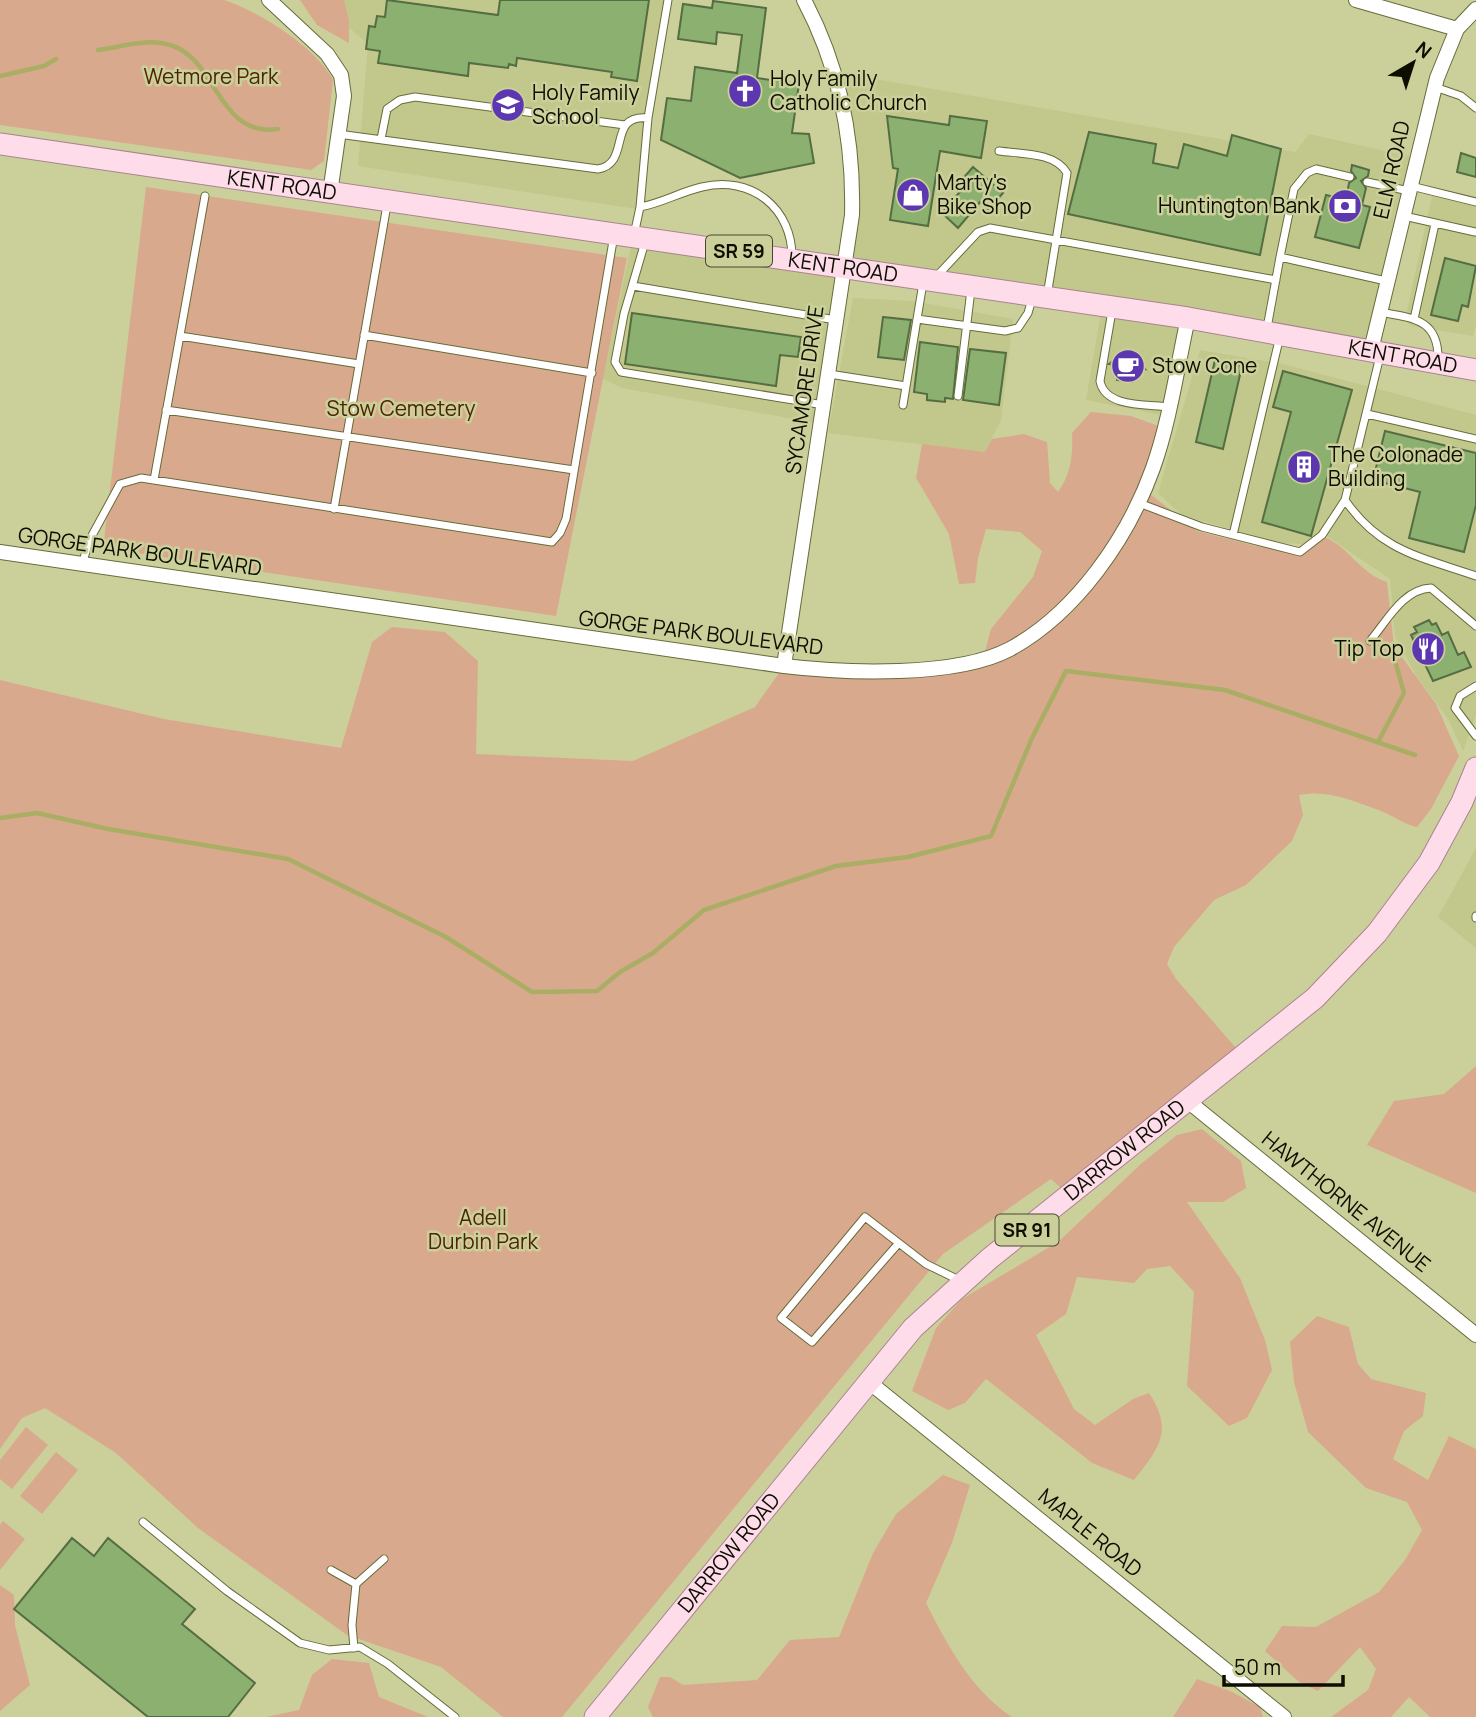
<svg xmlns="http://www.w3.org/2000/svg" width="1476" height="1717" font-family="Manrope,sans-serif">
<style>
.built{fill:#c2c78b}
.green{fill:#d9a98d}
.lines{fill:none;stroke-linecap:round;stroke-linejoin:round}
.stream{stroke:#a9ae64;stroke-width:4.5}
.building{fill:#8cb06f;stroke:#556d42;stroke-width:2}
.service-casing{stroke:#686b3a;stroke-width:9}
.minor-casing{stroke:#686b3a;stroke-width:16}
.primary-casing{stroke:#a9848f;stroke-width:23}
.service{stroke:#fff;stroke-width:7}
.minor{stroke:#fff;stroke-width:14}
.primary{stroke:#fedcea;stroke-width:21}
.labels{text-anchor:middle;stroke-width:5;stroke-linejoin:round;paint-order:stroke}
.shield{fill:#cbd09b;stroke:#46482e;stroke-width:2}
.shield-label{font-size:19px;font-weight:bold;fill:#0d0d00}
.park-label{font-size:21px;fill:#4f2404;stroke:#cbd09b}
.poi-label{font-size:21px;fill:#0d0d00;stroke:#cbd09b;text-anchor:start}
.street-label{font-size:21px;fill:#0d0d00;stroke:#cbd09b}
</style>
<rect width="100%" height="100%" fill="#cbd09b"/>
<path class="built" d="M317,0H671L636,209L358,166L368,44Z
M835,72L1295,152L1309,134L1417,158L1371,350L1188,319L1166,416L1086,400L1102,306L844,266L821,424L622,388L603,379L633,236L843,266L852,215Z
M1432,196L1476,205V325L1473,336L1412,326L1405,320Z
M853,298L913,301L1013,319L1001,420L985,452L828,433Z
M1200,350L1283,364L1476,415V715L1463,751L1448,719L1417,677L1395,636L1390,579L1321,532L1303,544L1279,543L1182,515L1158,493Z
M1476,848V948L1438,917Z"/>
<path class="green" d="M0,0H224C258,11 316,47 333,80L324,161L311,170L0,125Z
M300,0H344L349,21V43L317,25Z
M146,187L627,258L556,616L103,548Z
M1091,412L1131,416L1164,428L1145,490L1197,531L1256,546L1286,548L1305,547L1322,536C1348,545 1360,574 1387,582L1394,646L1436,704L1459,756L1431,809L1417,827C1403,824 1394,816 1381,811C1355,801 1326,789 1299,795L1303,815L1292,841L1246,885L1214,900L1174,947L1167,964L1176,979L1236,1048L1070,1196L1051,1179L943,1254L562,1717H503L441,1667L347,1635L198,1528L116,1453L45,1408L22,1418L0,1449V680L164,719L341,748L372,642L392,627L445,632L478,661L476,754L633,761L755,707L784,666L845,672L983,658L991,629L1033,577L1042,551L1020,532L986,529L978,558L975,583L959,584L949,534L916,478L922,444L985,452L992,439L1024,434L1047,442L1050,483L1058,492C1071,474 1073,455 1072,433Z
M1476,1066V1193L1367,1145L1394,1101L1444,1094Z
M1202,1129L1241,1161L1246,1188L1223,1202H1187L1240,1278L1265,1340L1272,1370L1247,1418L1229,1426L1187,1386L1194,1292L1170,1266L1147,1269L1134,1283L1077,1277L1066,1314L1036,1335L1074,1409L1095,1425L1133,1399L1149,1393C1174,1431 1159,1448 1134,1480L1092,1463L986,1379L965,1403L948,1410L912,1391L936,1328L962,1299L1058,1242L1142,1163L1177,1135Z
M1317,1316L1349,1327L1358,1364L1371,1379L1426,1393L1423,1416L1404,1431L1393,1459L1428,1480L1449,1436L1476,1449V1717H1430L1409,1697L1391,1717H1331L1368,1690L1376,1669L1360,1647L1318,1691L1299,1682L1265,1651L1282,1626L1316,1627L1379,1592L1405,1560L1422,1530L1407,1502L1366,1488L1308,1432L1294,1382L1290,1342Z
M26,1427L48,1445L12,1489L0,1479V1460Z
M56,1452L78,1470L42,1514L20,1496Z
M943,1475L970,1485L952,1543L926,1603C948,1646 971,1690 1012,1717H653L648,1707L660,1677H670L683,1685L757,1680L790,1640L839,1637L873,1553L896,1514Z
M3,1521L25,1539L0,1570V1525Z
M0,1585L14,1595L15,1625L30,1685L0,1711Z
M332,1659L369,1663L379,1697L428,1717H266L299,1710L312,1675Z
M1197,1679L1230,1691L1260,1707L1263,1717H1173Z"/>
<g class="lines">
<path class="stream" d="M98,50C122,47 149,37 173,46C217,61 219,138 278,129
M0,76L44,66L56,59
M1378,742L1404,693L1396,664
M0,818L37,813L108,829L288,859L446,937L532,992L597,991L620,972L653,953L704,910L836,866L908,857L991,836L1032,738L1066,671L1225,690L1415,755"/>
</g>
<path class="building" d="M387,0L498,15L500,0H649L637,81L611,77L612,72L517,58L516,66L509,64L508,68L469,63L468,76L378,63L380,51L366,49L369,26L375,27L377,16L385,17Z
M713,1L766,8L757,78L799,84L792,133L809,134L814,163L740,178L661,140L667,98L691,101L695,67L737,73L742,35L717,32L716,44L678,39L683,4L712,8Z
M887,116L949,125L950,116L987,121L981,158L940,151L928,226L890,220L898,169L893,168Z
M1089,132L1156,144L1153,163L1178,168L1184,144L1227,156L1232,135L1281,149L1260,255L1068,214Z
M1461,153L1476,158V177L1457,172Z
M1352,165L1369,170L1368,176L1361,181L1366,188L1362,205L1370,207L1359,248L1315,237L1326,195L1346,200L1349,183L1356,178L1351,171Z
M973,167L1003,193L988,210L980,202L958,228L942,213L964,187L959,183Z
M1445,258L1476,266L1468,307L1462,305L1458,321L1431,315Z
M632,313L801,337L798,357L780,355L776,386L625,364Z
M883,317L911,320L904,360L878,357Z
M920,342L958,347L953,399L945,398V402L927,400V394L914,392Z
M970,349L1006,353L999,405L963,400Z
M1125,352L1133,353L1145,369L1134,367L1132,382L1117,380L1119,365L1109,364Z
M1215,360L1242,366L1223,449L1196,442Z
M1283,371L1352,390L1311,536L1262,522L1291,412L1273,407Z
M1385,431L1476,453V505L1464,552L1409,538L1420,492L1373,480Z
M1429,620L1432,625L1436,623L1442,635L1448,632L1458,655L1464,652L1471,667L1433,681L1411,635L1417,632L1414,627Z
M72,1538L94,1556L108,1538L195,1609L182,1624L255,1683L228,1717H148L14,1609Z"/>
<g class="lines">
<g class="service-casing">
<path id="service" d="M1435,87L1461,96L1476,108
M338,134L598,169C632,163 606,114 648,118L668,0
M381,139L387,109L400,100L415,97L625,125
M999,151C1021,154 1055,152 1067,173L1047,296
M1350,177L1316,169L1307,173L1294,189L1280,257L1386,281
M1367,182L1409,191
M1411,186L1476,202
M640,207C662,203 680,192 702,187C751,175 793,208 792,259
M1404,216L1475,232
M634,235L640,207L648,118
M645,242L624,314L615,362L621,372L824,405
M936,277L978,232L990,228L1276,280
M633,286L836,320
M1112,311L1100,381C1105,408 1147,404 1169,407
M1379,312C1413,318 1439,319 1438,360
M917,319L923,283
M1414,319L1435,224
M1267,328L1280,257
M364,335L592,373
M180,336L359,364
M829,374L906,386
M958,396L971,290
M903,405L917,319L1005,331L1018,328L1028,313L1032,299
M166,410L574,470
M1367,414L1476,439
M154,480L205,196
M1345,500C1380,551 1421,557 1476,576
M1139,503L1202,527L1300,552L1322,535L1345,500L1380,356
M334,509L387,205
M1233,535L1280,336
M82,565L89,541L120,484L141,478L552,542L560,533L566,519L614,235
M1370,641C1387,621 1403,589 1431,588L1476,626
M1476,686L1460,696L1455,708L1476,736
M1476,916V918
M898,1244L812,1342L781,1318L865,1217L926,1264L961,1281
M143,1522L227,1591L300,1643L329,1650L360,1647L388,1664L455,1717
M331,1570L356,1584
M354,1648L352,1625L356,1584L384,1559"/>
</g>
<g class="minor-casing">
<path id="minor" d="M269,0L327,54L341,75L344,96L330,193
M1356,0L1457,29
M1371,350L1437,78L1457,29L1476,9
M0,552L784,666C843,673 956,678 1010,649C1076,613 1128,538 1153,468C1170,420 1177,368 1188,318
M784,666L852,215C854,138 840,68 804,0
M1189,1102L1476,1335
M869,1382L1284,1717"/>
</g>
<g class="primary-casing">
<g id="primary">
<path id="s1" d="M0,144L1188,318L1476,370"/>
<path id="s2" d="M595,1717L913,1328L989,1259L1315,998L1377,933L1429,863L1462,802L1476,768"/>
</g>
</g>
<use href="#service" class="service"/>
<use href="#minor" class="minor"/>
<use href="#primary" class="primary"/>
</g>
<defs>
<g id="church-disc" transform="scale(1.75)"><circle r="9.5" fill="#5c37af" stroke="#cbd09b"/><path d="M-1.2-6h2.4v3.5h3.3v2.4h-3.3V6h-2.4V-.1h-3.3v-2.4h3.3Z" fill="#fff"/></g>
<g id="school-disc" transform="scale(1.75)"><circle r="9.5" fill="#5c37af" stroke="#cbd09b"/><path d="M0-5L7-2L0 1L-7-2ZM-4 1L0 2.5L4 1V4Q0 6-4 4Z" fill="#fff"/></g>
<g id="shop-disc" transform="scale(1.75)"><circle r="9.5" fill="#5c37af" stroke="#cbd09b"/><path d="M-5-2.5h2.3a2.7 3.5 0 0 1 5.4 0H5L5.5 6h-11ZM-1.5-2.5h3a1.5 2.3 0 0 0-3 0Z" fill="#fff"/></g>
<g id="bank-disc" transform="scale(1.75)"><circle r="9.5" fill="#5c37af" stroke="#cbd09b"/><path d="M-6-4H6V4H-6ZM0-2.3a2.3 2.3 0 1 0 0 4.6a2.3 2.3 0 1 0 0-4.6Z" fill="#fff"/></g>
<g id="cafe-disc" transform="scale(1.75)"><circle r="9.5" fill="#5c37af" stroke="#cbd09b"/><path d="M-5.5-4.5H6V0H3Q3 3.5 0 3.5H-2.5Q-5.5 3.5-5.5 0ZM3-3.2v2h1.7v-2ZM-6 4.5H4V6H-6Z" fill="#fff"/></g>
<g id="building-disc" transform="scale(1.75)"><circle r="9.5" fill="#5c37af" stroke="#cbd09b"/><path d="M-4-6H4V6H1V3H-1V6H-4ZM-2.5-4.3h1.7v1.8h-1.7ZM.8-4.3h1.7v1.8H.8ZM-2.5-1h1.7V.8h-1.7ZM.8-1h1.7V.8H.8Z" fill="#fff"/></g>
<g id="restaurant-disc" transform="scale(1.75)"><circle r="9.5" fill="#5c37af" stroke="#cbd09b"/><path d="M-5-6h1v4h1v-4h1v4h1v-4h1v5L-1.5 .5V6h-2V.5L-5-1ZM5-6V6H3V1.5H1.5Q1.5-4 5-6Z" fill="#fff"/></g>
</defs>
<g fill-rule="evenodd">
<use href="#church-disc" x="745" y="91"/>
<use href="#school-disc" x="508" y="105"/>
<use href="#shop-disc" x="913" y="195"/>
<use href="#bank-disc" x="1345" y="206"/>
<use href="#cafe-disc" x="1128" y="366"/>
<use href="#building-disc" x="1304" y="467"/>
<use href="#restaurant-disc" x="1428" y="649"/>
</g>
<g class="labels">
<g class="shield">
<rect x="706" y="235.5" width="66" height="31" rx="5"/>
<rect x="995.5" y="1214.5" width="63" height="31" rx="5"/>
</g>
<g class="shield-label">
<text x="739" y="258">SR 59</text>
<text x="1027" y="1237">SR 91</text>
</g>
<g class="park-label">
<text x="211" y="84">Wetmore Park</text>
<text x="401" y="416">Stow Cemetery</text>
<text x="483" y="1225">Adell<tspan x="483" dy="24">Durbin Park</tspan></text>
</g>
<g class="poi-label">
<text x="770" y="86">Holy Family<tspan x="770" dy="24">Catholic Church</tspan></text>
<text x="532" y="100">Holy Family<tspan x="532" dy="24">School</tspan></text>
<text x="937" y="190">Marty's<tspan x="937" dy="24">Bike Shop</tspan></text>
<text x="1320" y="213" text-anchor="end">Huntington Bank</text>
<text x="1152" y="373">Stow Cone</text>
<text x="1328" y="462">The Colonade<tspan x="1328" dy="24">Building</tspan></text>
<text x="1404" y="656" text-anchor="end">Tip Top</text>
</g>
<g class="street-label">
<text transform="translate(1392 170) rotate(-77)" y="7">ELM ROAD</text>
<text dy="7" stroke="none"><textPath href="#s1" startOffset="285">KENT ROAD</textPath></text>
<text dy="7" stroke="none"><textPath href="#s1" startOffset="852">KENT ROAD</textPath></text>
<text dy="7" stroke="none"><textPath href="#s1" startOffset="1419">KENT ROAD</textPath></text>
<text transform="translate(805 390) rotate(-82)" y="7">SYCAMORE DRIVE</text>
<text transform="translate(140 552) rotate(8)" y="7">GORGE PARK BOULEVARD</text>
<text transform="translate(701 633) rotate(7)" y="7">GORGE PARK BOULEVARD</text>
<text dy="7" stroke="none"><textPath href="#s2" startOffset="779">DARROW ROAD</textPath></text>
<text transform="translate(1346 1202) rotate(39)" y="7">HAWTHORNE AVENUE</text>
<text transform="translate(1090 1533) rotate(39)" y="7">MAPLE ROAD</text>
<text dy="7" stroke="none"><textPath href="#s2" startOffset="212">DARROW ROAD</textPath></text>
</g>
</g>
<g transform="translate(1413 63) rotate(39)" stroke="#cbd09b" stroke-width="5" paint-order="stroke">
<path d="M0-5L12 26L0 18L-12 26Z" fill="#0d0d00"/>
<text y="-10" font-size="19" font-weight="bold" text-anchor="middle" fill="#0d0d00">N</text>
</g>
<path d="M1224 1675v10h119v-10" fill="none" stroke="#0d0d00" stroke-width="3.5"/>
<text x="1234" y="1675" font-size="21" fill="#0d0d00" stroke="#cbd09b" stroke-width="5" paint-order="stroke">50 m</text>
</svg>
